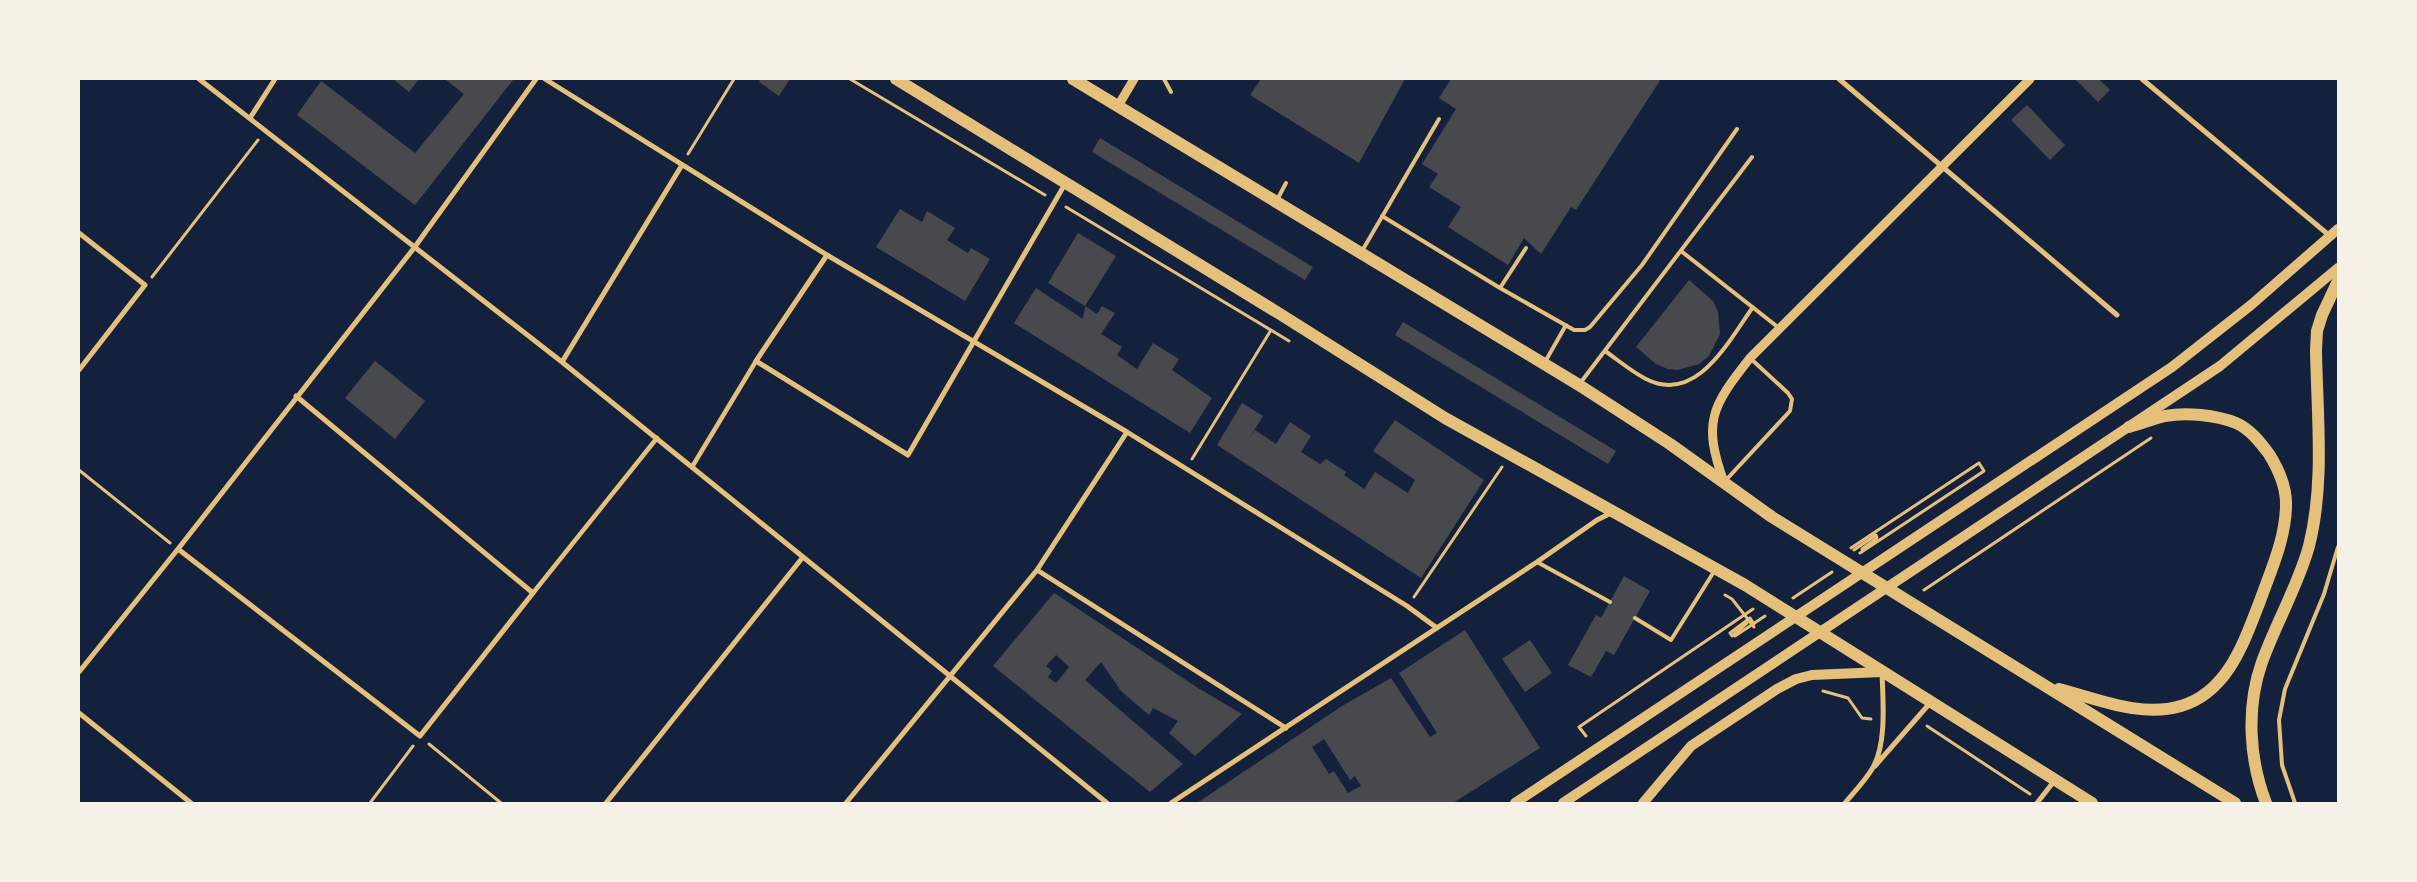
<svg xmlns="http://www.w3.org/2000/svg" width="2417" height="882" font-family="'Public Sans',sans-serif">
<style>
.building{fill:#48494c;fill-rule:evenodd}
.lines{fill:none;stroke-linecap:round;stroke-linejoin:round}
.path{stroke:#e5c07b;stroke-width:3}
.service{stroke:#e5c07b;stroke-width:4}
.pedestrian{stroke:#e5c07b;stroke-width:4.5}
.minor{stroke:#e5c07b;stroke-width:5}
.tertiary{stroke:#e5c07b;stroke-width:9}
.secondary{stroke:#e5c07b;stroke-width:10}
.primary{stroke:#e5c07b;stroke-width:12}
</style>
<rect width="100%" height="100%" fill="#14213d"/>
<path class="building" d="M393,79H419L409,92Z
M445,79L513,80L415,205L297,115L321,81L415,153L464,94Z
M761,79H790L779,96L759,82Z
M1261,79H1405L1359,163L1250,95Z
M1451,79H1661L1576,210L1571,207L1541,254L1524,238L1508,265L1448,227L1461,207L1429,187L1438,174L1422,164L1456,109L1439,98Z
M2075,79H2099L2110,90L2098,102Z
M2027,105L2065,145L2050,160L2011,120Z
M1100,138L1313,267L1305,280L1092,152Z
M900,209L922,222L927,211L955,228L947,240L968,253L971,248L990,259L965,301L876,247Z
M1078,233L1116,256L1085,306L1048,283Z
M1689,280L1713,301L1718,312L1720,334L1709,356L1699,364L1678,370L1668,369L1656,364L1636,347Z
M1036,288L1083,319L1085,306L1097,314L1102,306L1115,313L1101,334L1122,347L1117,355L1137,369L1153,343L1179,359L1172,370L1212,398L1190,433L1014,323Z
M1403,322L1616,451L1608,464L1395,335Z
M375,361L425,401L395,439L345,398Z
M1242,403L1263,416L1248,440L1255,430L1276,444L1290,422L1311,436L1301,452L1320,464L1326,459L1346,472L1344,475L1364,489L1375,472L1408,493L1415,480L1373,451L1395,420L1484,480L1421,578L1217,445Z
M1624,576L1650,591L1614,655L1606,651L1591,677L1568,665L1596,615L1601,618Z
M1054,593L1198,688L1242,714L1195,756L1169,733L1178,721L1153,708L1149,715L1121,691L1101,662L1085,680L1183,764L1150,792L993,666ZM1056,655L1069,667L1056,683L1048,677L1052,671L1046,666Z
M1465,630L1540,748L1453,803H1197L1342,706L1391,678L1430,737L1437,733L1399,673ZM1324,739L1350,780L1355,776L1361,786L1348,793L1334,771L1329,774L1312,747Z
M1530,640L1552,673L1525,692L1502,659Z"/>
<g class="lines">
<path class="path" d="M850,79L1045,195
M688,154L734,79
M1066,207L1289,341
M152,277L258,140
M1192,459L1271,330
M79,470L170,543
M1851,548L1979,463L1984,471L1860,553
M1854,550L1876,535L1877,538L1862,549
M1924,590L2151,438
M1725,595L1732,599L1754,627
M1414,597L1502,467
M1793,598L1832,572
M1730,633L1750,618L1754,624
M1730,633L1732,636L1747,623
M1735,636L1765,616
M1823,691L1848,698L1862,718L1871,719
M1927,726L2030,794
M1586,736L1579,727L1753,609
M429,744L501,803
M370,803L413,746"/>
<path class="service" d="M1164,79L1171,92
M1277,200L1286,183
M1382,216L1500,288L1574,330H1585L1590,327L1642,265L1737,129
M1362,251L1439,119
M1681,251L1779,328
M1500,288L1526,248
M1605,351C1618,360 1632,372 1646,379C1697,405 1729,340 1753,307
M1545,362L1566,325
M1581,382L1752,157
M1726,480L1790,411L1792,399L1788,393L1750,358
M1537,562L1610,602
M1635,618L1671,640L1715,570
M2295,803L2282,765L2279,720L2285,689L2324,594L2338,547"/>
<path class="pedestrian" d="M692,467L756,361
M533,593L657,438"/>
<path class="minor" d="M199,79L562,362L1107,803
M545,79L827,255L1127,432L1407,606L1437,628
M1839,79L2117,315
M2142,79L2330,236
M250,118L275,79
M79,233L145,285L79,370
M827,255L756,361L908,455L1065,184
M562,362L682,165
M178,549L420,736L533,593L296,396
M1037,570L1286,728
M79,672L178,549L414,248L536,79
M79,713L191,803
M1875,766L1930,703
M606,803L803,557
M846,803L1037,570L1127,432
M1171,803L1537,562L1597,520L1611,513
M1845,803C1854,792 1865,781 1872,769C1887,745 1883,701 1882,673
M2037,803L2055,780"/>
<path class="tertiary" d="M1118,106L1134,79
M1724,482C1702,422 1712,406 1750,358L2030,79"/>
<path class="secondary" d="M1515,803L2172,367L2251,305L2338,229
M1563,803L2220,366L2338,268
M1643,803L1691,746L1777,689L1796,679L1812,675L1882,672"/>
<path class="primary" d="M896,79L1280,314L1445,418L1745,585L2092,803
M1073,79L1579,385L1670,444L1772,517L2235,803
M2059,689C2098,699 2141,718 2181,706C2228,692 2244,642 2260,601C2271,570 2285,540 2286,507C2287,487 2279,470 2269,454C2260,442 2250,429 2236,423C2216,415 2186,412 2165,416C2153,419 2140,424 2129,427
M2266,803C2249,759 2246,707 2262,662C2276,623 2298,586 2309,546C2325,483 2317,415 2316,350L2317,331L2322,315L2338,281"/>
</g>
<rect width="2417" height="882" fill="none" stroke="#f6f1e7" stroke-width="160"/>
</svg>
